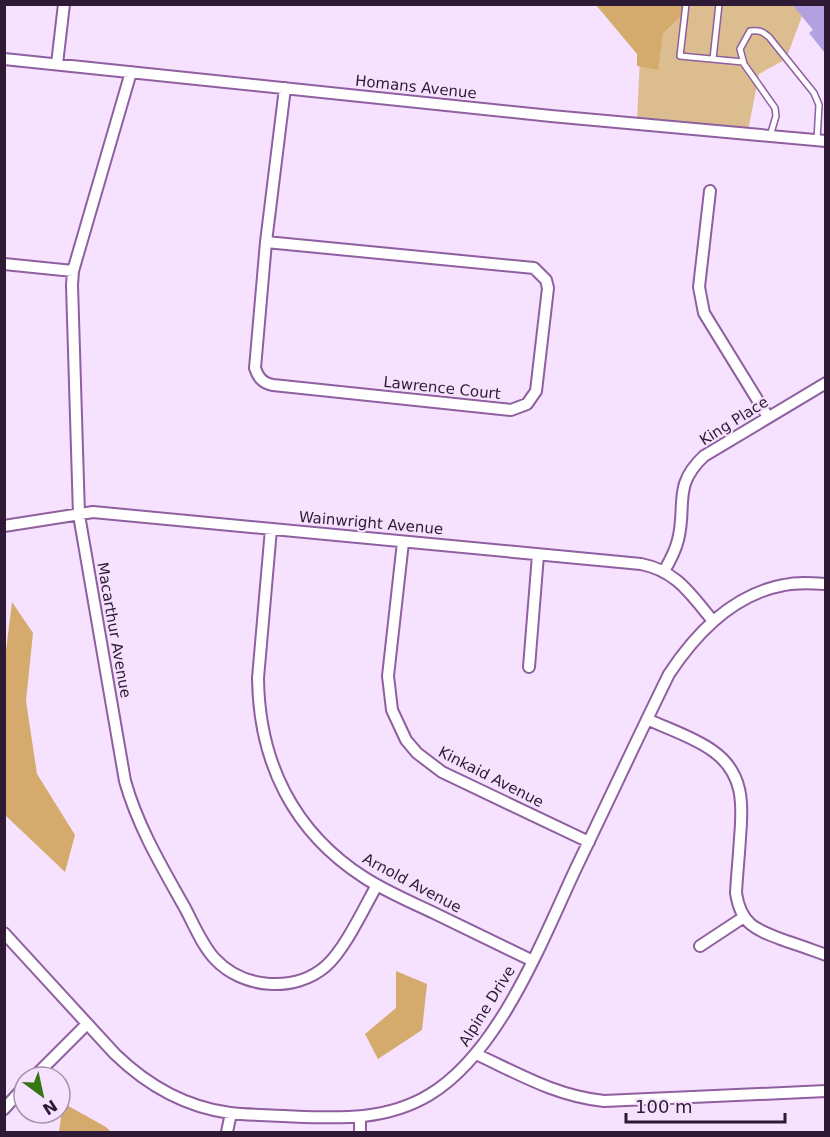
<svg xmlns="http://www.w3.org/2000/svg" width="830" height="1137" font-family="'DejaVu Sans',sans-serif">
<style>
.green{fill:#dbbd8f}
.forest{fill:#d4ab6c}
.building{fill:#b3a0e0}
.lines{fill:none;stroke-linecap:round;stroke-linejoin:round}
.service-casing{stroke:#8f5f9f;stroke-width:8}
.minor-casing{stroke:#8f5f9f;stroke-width:14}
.service{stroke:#fff;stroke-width:5}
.minor{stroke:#fff;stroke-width:10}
.labels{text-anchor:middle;stroke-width:4.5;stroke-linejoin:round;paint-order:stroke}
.street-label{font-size:15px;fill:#2e1a34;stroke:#f6e1fe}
</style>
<rect width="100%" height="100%" fill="#f6e1fe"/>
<path class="green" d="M692,5H810L805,8L786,59L759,74L748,131L637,121L640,57Z"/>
<path class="forest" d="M596,5H692L663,34L658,70L637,66V54Z
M12,602L33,633L26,701L37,774L75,835L65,872L5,815L4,667Z
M396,971L427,984L422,1030L378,1059L365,1034L396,1008Z
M63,1103L106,1127L111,1132H59Z"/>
<path class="building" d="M792,4H825V53L809,33L813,30Z"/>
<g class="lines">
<g class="service-casing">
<path id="service" d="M686,4L680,56L743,62
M713,59L719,4
M770,136L776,116L775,108L744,64L740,49L750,31C759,30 762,31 769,37L814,93L819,105L817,140"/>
</g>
<g class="minor-casing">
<path id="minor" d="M4,59L551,116L826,141
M57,64L64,4
M131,72L73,271L72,285L79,515L125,781C138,827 162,867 185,908C194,925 202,945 215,959C243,989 295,993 326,966C345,949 364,908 377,885
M710,191L699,287L704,313L768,417
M266,242L534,268L546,280L548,288L536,391L527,404L511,410L273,385C262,383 258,377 255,368L266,242L285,88
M4,264L73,271
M4,526L93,512L641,564C677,571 691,595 713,621
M271,529L258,678C259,762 293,832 365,878C387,892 411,902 434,913C467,929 500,945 533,961
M403,542L388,676L392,710L406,740L417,753L442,772L589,842
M664,571C670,561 675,552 678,540C687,505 672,486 704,456L826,383
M529,667L538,555
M647,719C668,729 694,737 713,751C744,773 743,804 740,838C739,856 737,874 736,893C741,926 757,930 786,941C799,945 812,950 826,955
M4,933L115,1054C147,1085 185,1107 230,1113C247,1115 266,1115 284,1116C335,1118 384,1122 429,1095C500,1053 543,938 577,866C608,802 638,737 669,674C696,633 734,594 784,585C798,582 811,583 826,584
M700,946L744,917
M476,1054C519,1074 556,1096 604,1101L826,1091
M34,1077L87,1024
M4,1109L24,1087
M227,1132L231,1113
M360,1132V1118"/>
</g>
<use href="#service" class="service"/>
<use href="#minor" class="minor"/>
</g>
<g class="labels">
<g class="street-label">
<text transform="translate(416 87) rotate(6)" y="5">Homans Avenue</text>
<text transform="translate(442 388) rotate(6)" y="5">Lawrence Court</text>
<text transform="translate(734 421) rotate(-32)" y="5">King Place</text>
<text transform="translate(371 523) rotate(5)" y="5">Wainwright Avenue</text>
<text transform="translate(114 630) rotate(80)" y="5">Macarthur Avenue</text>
<text transform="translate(491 777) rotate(27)" y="5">Kinkaid Avenue</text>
<text transform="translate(412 883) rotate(28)" y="5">Arnold Avenue</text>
<text transform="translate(487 1006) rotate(-58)" y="5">Alpine Drive</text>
</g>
</g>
<rect width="830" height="1137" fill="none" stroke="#2e1a34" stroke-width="12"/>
<g transform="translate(42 1095) rotate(147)"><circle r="28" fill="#f6e1fe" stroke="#a691ad" stroke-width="1.5"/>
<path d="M0-4.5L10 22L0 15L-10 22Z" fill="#367713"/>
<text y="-9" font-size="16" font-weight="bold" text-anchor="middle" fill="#2e1a34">N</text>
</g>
<path d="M626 1113v9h159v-9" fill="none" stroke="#2e1a34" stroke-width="3"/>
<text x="635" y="1113" font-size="18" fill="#2e1a34" stroke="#f6e1fe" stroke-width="4.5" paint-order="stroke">100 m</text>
</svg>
